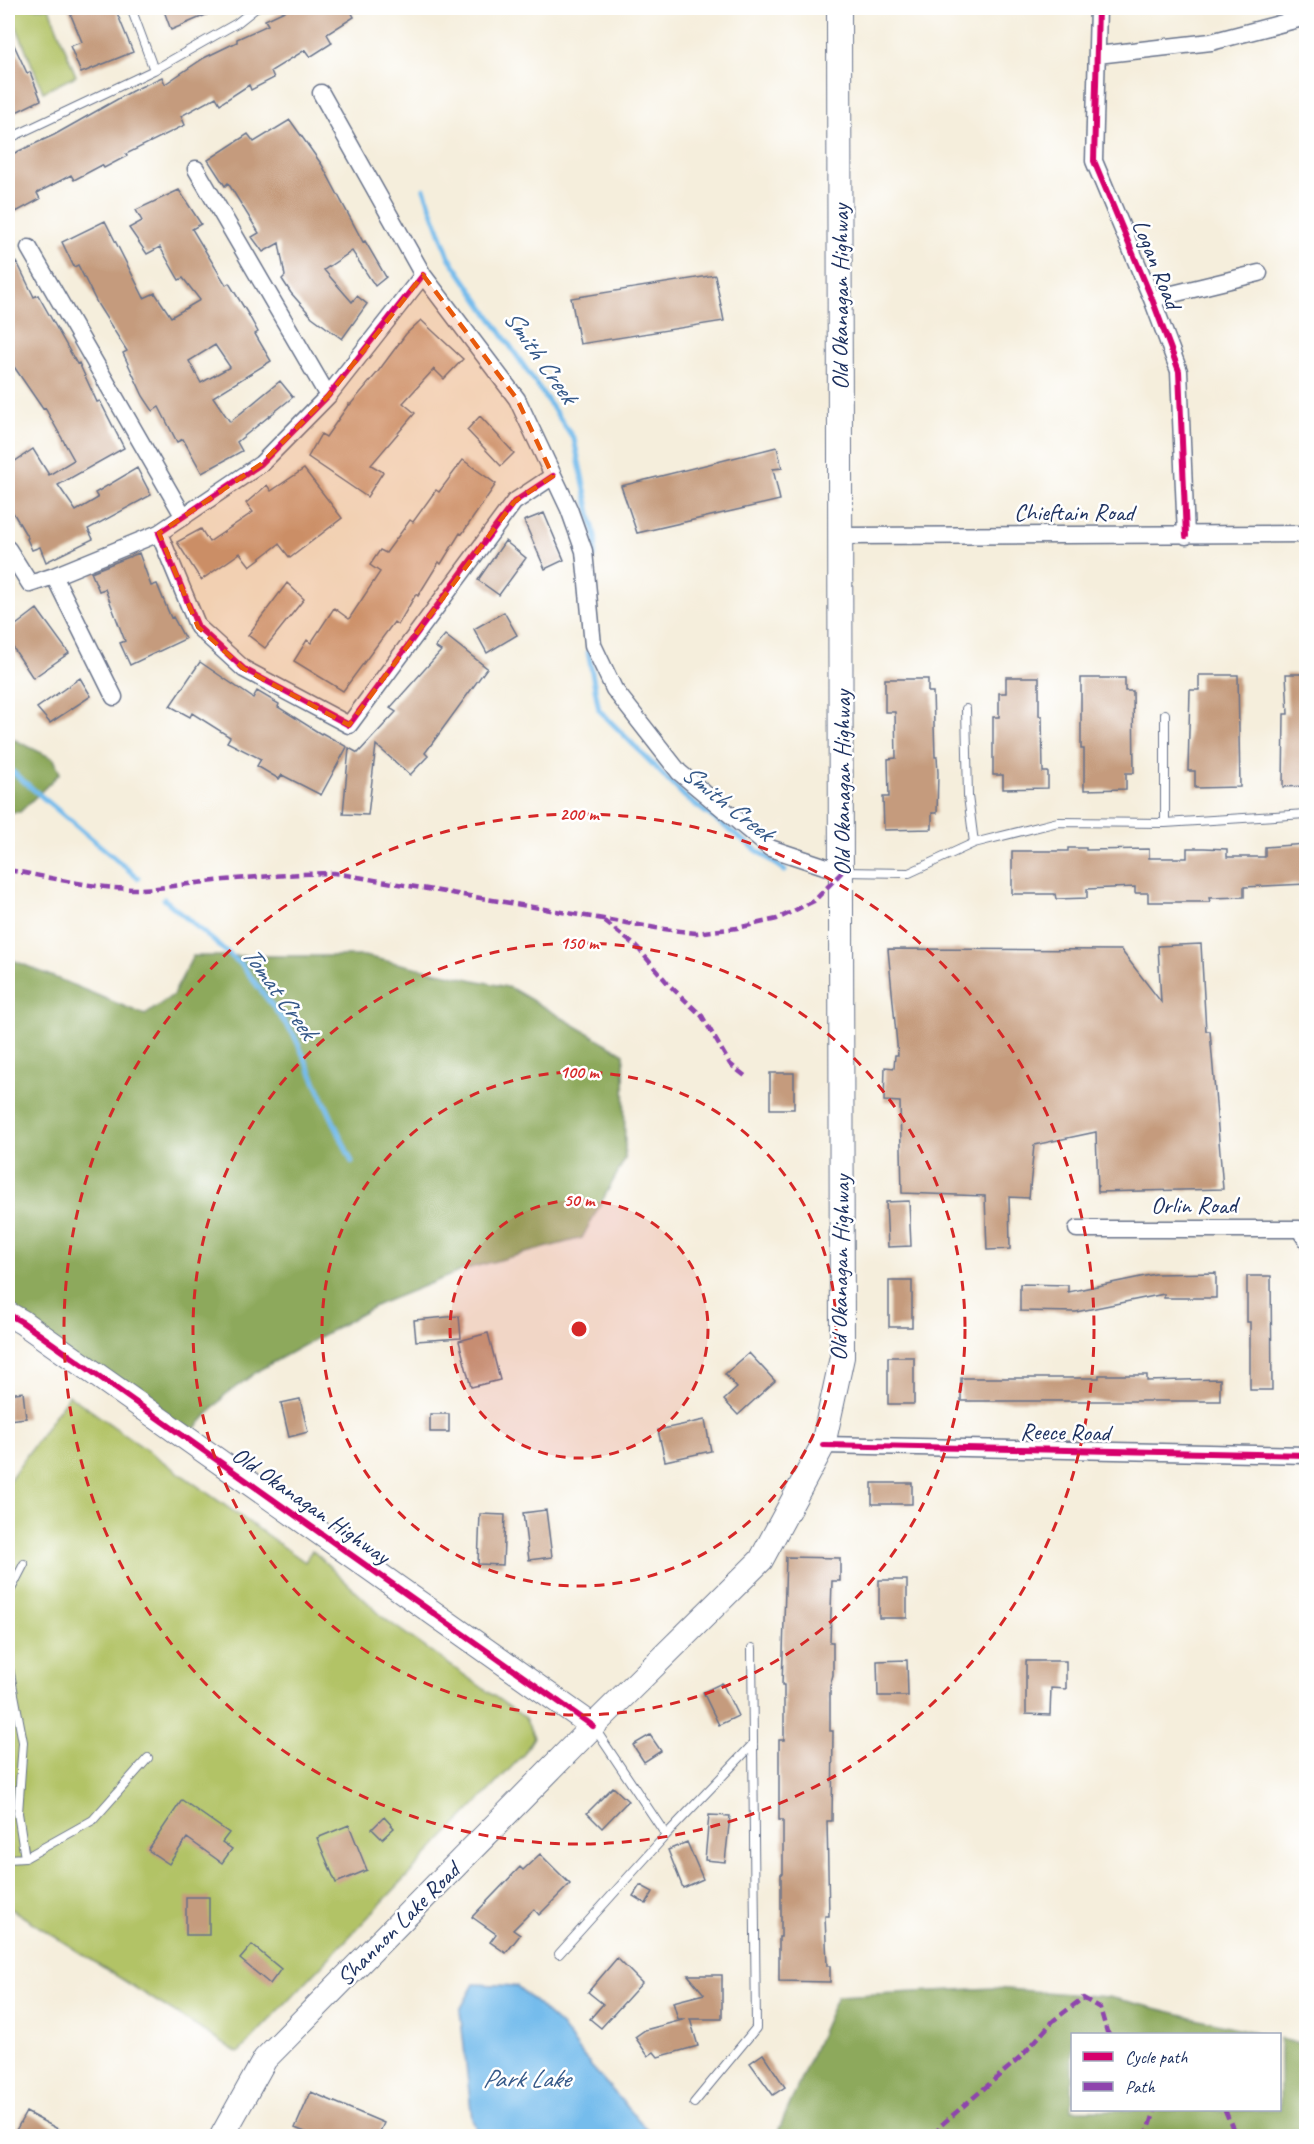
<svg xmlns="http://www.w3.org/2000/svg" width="1314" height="2144" font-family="Caveat,sans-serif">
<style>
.green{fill:#b2c366;stroke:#667962;stroke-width:1.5}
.forest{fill:#8da95b;stroke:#546c5c;stroke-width:1.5}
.water{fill:#74bcec;stroke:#4876a5;stroke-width:1.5}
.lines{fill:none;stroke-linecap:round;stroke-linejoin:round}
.stream{stroke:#74bcec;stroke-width:5}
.building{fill:#c59b7d;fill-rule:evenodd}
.lane-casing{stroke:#67728a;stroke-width:10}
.street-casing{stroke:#67728a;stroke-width:19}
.secondary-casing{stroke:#67728a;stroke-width:26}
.lane{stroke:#fff;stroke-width:8}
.street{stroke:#fff;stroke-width:16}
.secondary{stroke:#fff;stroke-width:24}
.quiet{stroke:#8e44ad;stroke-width:4.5;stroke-dasharray:9 4.5;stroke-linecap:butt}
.cycleway-casing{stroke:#fff;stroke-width:10}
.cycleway{stroke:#d6006c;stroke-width:6}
.marked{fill:#e8590c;fill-opacity:0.2;stroke:#e8590c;stroke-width:4.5;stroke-dasharray:12 8;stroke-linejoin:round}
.ring{fill:none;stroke:#d62828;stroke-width:3;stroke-dasharray:10 8}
.labels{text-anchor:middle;stroke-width:5;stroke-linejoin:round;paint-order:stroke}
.street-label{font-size:24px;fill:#1b2f5e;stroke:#fff}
.water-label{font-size:26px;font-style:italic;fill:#365989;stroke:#fff}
.centre{fill:#d62828;stroke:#fff;stroke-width:3}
.ring-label{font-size:18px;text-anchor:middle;font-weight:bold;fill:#d62828;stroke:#fff;stroke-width:5;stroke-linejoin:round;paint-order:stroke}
</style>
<rect width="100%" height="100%" fill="#fff"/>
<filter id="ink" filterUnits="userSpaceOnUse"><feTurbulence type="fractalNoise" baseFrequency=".0167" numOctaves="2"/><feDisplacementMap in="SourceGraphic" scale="12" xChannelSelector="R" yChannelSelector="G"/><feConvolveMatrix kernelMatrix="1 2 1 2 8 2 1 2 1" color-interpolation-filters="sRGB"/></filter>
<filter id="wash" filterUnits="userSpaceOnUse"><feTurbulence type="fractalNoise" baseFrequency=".008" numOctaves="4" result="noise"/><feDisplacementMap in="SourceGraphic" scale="24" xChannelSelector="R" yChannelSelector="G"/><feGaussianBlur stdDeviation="1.35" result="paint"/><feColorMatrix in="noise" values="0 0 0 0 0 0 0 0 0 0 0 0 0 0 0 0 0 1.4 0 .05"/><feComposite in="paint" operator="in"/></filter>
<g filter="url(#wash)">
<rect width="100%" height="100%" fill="#f5eedc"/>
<path class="green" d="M9,8H49L76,76L43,92Z
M69,1395L305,1562L312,1550L385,1619L525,1718L534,1737L524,1754L238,2053L8,1907V1482Z"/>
<path class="forest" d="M8,734L13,739L54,759L60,773L20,812H8Z
M193,956H364L511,988L624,1054L625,1159L582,1238L466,1269L377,1305L261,1369L225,1395L187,1438L8,1322V958L145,1015L173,995Z
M993,1988L1109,1997L1262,2034H1072V2110H1280V2039L1306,2045V2136H776L837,1996Z"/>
<path class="water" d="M474,1984L517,1986L561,2026L590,2065L653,2136H479L472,2119L460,2010Z"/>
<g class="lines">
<path class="stream" d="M424,189L449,257L574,439L596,541L594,556
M588,651L599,710L685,797L785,871
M8,768L138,878
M164,899L242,965L294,1035L352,1162"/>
</g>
<g id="blocks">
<path class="building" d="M68,8H115L133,52L81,73L70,46L82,42Z
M163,8H222L171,30Z
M291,8H349L354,17L327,34L332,43L310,57L305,50L271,71L274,78L251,90L249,85L220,104L216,97L181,116L185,125L126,154L127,156L104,168L102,165L74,180L71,175L37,193L40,199L16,212L13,207L8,210V156L54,135L132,91L162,77L165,84L204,58L237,42V39L268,25L265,20Z
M8,32L27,73L30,72L41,100L8,116Z
M290,120L322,165L363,242L365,241L386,277L375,286L352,251L324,270L352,302L357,296L367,304L342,339L312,317L291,293L282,279L285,276L279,243L263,252L252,237L259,233L228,183L225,186L208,160L248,134L254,142Z
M179,190L201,224L192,229L226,285L229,283L248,314L258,332L255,334L271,361L213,397L230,422L280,381L293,397L237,442L242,451L202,473L183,439L177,442L159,407L153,411L143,396L123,353L127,351L98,305L78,265L74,267L62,242L105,221L144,298L155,293L171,317L200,300L183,278L179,280L160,247L147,254L129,228L142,221L136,210ZM215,345L230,367L201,383L189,361Z
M17,262L34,297L38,295L77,364L79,363L97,402L100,401L124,448L58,485L76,511L98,498L95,493L137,468L151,495L88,529L93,539L46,562L40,547L32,550L27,539L28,538L8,504V466L33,449L49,475L74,460L45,408L43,409L8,358V267Z
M715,275L724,321L580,344L571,298Z
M421,320L463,359L444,379L434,369L403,403L415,413L371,465L383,472L367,497L308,457L321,434L326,437L349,404L350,405L377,373L406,334Z
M480,416L514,453L501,466L467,430Z
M777,447L782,468L773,469L780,500L637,533L621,486Z
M463,460L496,484L462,534L460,533L441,564L439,562L418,596L416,594L398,625L394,622L343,691L294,661L307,640L311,643L334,608L349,619L380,572L370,565L380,550L386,553L410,520L413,522L436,490L439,492Z
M304,469L342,518L290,558L279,544L250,566L240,553L201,580L177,542L201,529L209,542L253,512L246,503L267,485L271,491Z
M544,513L564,560L545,569L524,521Z
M505,541L526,558L499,595L478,580Z
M139,553L151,586L157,584L171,618L173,617L185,639L130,665L120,643L125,641L105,589L99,591L91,572Z
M287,583L304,599L265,648L248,635Z
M37,609L69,653L33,678L8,640V631Z
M504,612L517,635L487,653L474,629Z
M445,635L487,668L425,753L428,756L410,775L376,745L368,815L343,814L349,748L358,753L396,712L390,708L441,651L435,647Z
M200,662L253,698L257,691L279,704L278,707L321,734L322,733L347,747L321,795L282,775L279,779L257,766L261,759L227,742L230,737L192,713L190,717L170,706Z
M1286,674H1306V786L1283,787L1284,714H1288Z
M1199,675H1238L1240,787L1195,788V771H1188L1190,690H1199Z
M1006,677H1039V716H1042L1043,772H1048V788L1003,789V775H993V717H999V693H1006Z
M80,678L91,696L50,723L37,708Z
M1081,678H1125V691H1133L1134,773H1126V789L1084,790V749H1081Z
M885,679H928V692H933L935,757H937L938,773L937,813H932V829L884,830L883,797H889L888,759L896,758L895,712H885Z
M1306,844V884L1244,887V897L1209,898L1210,902H1148V893H1135V887L1087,889V898L1056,899L1055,894H1012V851H1068V848H1086V850L1149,849V858H1187V848H1204L1227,849V857H1265V847Z
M1201,944L1206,1031H1210L1223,1189L1098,1192L1096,1132L1034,1145L1029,1198L1009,1197L1010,1249L987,1250L985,1196L902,1193L900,1102L884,1101L885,1067L894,1068L895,1055H898L888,949L1121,950L1161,1002L1158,946Z
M770,1073H794V1109H770Z
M909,1201L911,1246L888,1247L886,1202Z
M1216,1273V1298H1164V1294L1076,1312L1020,1311V1284L1068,1285V1292L1155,1274Z
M1247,1276H1271L1272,1390H1250V1322H1247Z
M889,1281H912V1327H889Z
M459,1316L461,1338L416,1341L414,1320Z
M488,1333L500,1380L471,1387L459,1341Z
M749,1353L775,1381L738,1415L724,1400L737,1388L725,1374Z
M888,1357H914V1404H888Z
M1099,1375H1147V1381L1220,1379V1401H961V1378H1099Z
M23,1392L26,1418L8,1420V1394Z
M300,1399L308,1432L289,1437L281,1403Z
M430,1414H449V1432H430Z
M705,1420L711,1451L665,1461L658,1430Z
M872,1483H912V1504H872Z
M546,1510L552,1557L529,1560L523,1513Z
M480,1514L505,1515L503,1565L478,1564Z
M786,1557L840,1558V1581H832L830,1642H833V1675L830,1686V1731H833L832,1821H827L829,1916H825L827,1966H830V1982L779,1981V1937H781V1874H783V1820H779V1740H784V1685H782Z
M879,1580H907V1618H879Z
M907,1660L908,1696H878L877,1661Z
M1026,1661H1066V1689L1051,1688L1050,1715L1026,1714Z
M722,1683L738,1716L719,1725L703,1692Z
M650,1735L661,1751L644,1762L633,1745Z
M613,1787L628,1801L602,1828L587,1813Z
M182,1800L229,1833L222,1842L232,1849L222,1863L187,1838L169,1864L148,1850Z
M709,1815L730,1816L725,1862L705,1860Z
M384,1817L394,1828L382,1839L372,1829Z
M349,1825L367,1870L336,1883L317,1838Z
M687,1842L703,1879L683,1888L668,1850Z
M540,1854L570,1884L539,1915L534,1909L513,1930L520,1935L506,1953L490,1942L496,1934L472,1917L520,1867L523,1870Z
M640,1885L653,1892L646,1904L633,1896Z
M186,1897H209V1935H186Z
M252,1945L281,1969L270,1984L240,1959Z
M617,1958L642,1983L601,2028L590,2019L603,2004L588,1992Z
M688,1975H722V2019H690L698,2046L658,2057L654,2052L648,2056L635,2037L645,2030L686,2019H678L673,2002L704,1994Z
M763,2054L785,2087L773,2095L750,2063Z
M311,2092L384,2123L378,2136H315L295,2128Z
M26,2112L71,2136H13Z"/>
</g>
</g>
<g filter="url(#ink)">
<use href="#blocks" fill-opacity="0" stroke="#67728a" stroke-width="1.5"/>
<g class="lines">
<g class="lane-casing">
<path id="lane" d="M131,8L154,70
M8,139L154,70L237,23L256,8
M966,709L968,796L974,843
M1165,714V823
M842,872L909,873L974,843L1058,822L1165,823L1306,814
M8,1595L24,1564
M8,1663L23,1742L18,1813L25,1858
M595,1729L666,1835
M8,1859L25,1858L93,1820L148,1758
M559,1954L666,1835L753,1744
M694,2103L756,2028L752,1648"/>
</g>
<g class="street-casing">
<path id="street" d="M1098,8L1094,161L1152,299L1179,371L1186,536
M1097,55L1211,42L1306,17
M321,93L423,275L517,399L569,509L584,551L593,645L614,689L679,772L770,848L842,872
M196,169L328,396
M29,248L184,517
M423,275L328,396L261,464L159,533L198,627L244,669L349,725L514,502L553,476
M1152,299L1259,273
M841,536L1306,534
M8,549L30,584L54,576L159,533
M54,576L114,697
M1077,1229H1299L1306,1239
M823,1445L1306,1455"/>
</g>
<g class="secondary-casing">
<path id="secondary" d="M8,1314L22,1322L593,1726
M222,2136L265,2059L593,1726L761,1560L823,1445L842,1357L839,8"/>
</g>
<use href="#lane" class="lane"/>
<use href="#street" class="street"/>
<use href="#secondary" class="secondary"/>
<path class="quiet" d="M8,870C50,877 95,889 138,889C158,889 177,885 197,883C242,878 288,874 334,873L656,928L696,933L737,928L777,919L814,901L842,872
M604,921L637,947L670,986L702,1016L730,1064L745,1076
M1225,2110L1236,2136
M935,2136L940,2126L1021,2057L1054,2020L1083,1998L1100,2008L1107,2032L1110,2034
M1142,2136L1149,2129L1155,2110"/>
<g class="cycleway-casing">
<path id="cycleway" d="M1098,8L1094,161L1152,299L1179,371L1186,536
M423,275L328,396L261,464L159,533L198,627L244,669L349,725L514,502L553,476
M8,1314L22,1322L593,1726
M823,1445L1306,1455"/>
</g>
<use href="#cycleway" class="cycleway"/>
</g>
</g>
<path class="marked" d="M423,275L517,399L553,476L514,502L349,725L244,669L198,627L159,533L261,464L328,396Z"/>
<circle cx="579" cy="1329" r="129" fill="#d62828" fill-opacity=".12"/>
<g class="ring">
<circle cx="579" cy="1329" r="129"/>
<circle cx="579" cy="1329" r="257"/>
<circle cx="579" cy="1329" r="386"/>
<circle cx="579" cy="1329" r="515"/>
</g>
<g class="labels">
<g class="street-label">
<text transform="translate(1157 264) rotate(68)" y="8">Logan Road</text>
<text transform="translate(840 297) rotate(-90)" y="8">Old Okanagan Highway</text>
<text x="1074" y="520">Chieftain Road</text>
<text transform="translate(842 783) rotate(-90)" y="8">Old Okanagan Highway</text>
<text x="1194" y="1213">Orlin Road</text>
<text transform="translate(840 1268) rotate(-89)" y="8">Old Okanagan Highway</text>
<text transform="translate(1065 1432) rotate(1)" y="8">Reece Road</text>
<text transform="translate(311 1505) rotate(35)" y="8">Old Okanagan Highway</text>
<text transform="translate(398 1924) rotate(-45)" y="8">Shannon Lake Road</text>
</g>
<g class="water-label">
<text transform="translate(541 356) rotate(55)" y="9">Smith Creek</text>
<text transform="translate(728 802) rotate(38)" y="9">Smith Creek</text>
<text transform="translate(280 992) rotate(54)" y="9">Tomat Creek</text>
<text x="526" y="2087">Park Lake</text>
</g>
</g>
<circle cx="579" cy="1329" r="9" class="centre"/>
<g class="ring-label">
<text x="579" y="820">200 m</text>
<text x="579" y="949">150 m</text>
<text x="579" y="1078">100 m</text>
<text x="579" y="1206">50 m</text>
</g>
<rect width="1314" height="2144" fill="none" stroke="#fff" stroke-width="30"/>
<rect x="1071" y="2033" width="210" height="78" fill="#ffffff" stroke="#a4acbf" stroke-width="1.5"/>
<rect x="1083" y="2052" width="30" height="9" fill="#d6006c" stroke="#a4acbf" stroke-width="1.5"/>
<text x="1125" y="2063" font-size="18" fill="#1b2f5e">Cycle path</text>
<rect x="1083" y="2082" width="30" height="9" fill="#8e44ad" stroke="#a4acbf" stroke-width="1.5"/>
<text x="1125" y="2093" font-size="18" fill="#1b2f5e">Path</text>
</svg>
